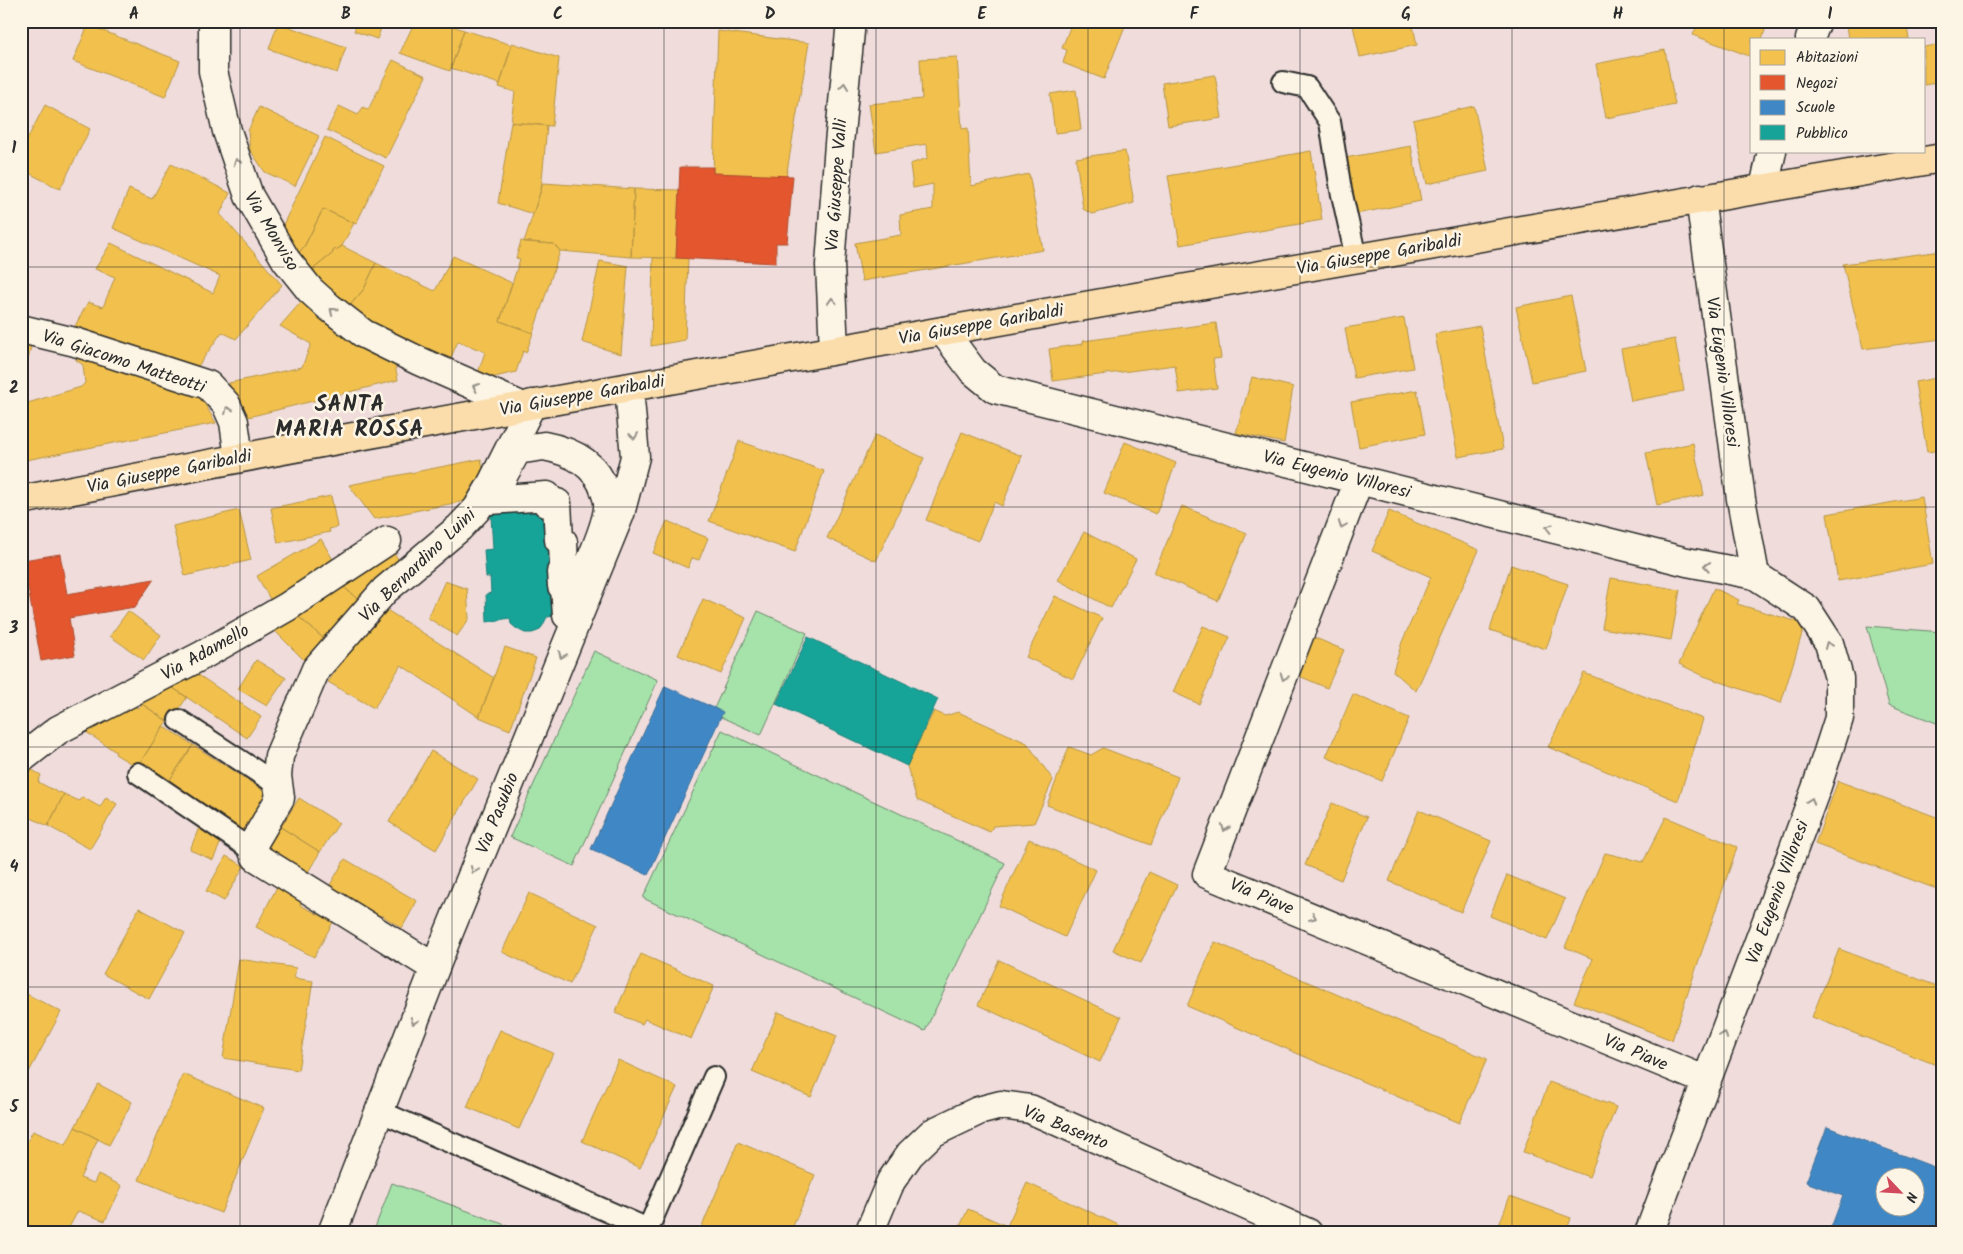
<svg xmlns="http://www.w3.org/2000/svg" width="1963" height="1254" font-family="Kalam,sans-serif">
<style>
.green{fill:#a6e3aa;stroke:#68876a}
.homes{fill:#f2c14e;stroke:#b69444}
.shops{fill:#e4572e;stroke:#ac4a2d}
.schools{fill:#3f88c5;stroke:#396c97;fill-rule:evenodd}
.public{fill:#17a398;stroke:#1d7f77}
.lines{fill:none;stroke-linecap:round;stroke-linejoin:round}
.lane-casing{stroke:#2b2b2b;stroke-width:24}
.street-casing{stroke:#2b2b2b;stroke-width:31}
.primary-casing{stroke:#2b2b2b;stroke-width:31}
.lane{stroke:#fcf5e5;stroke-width:20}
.street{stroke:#fcf5e5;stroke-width:28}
.primary{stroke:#fbddab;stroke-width:28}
.oneway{stroke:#949088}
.grid{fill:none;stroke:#2b2b2b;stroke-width:1;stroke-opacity:0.55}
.labels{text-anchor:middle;stroke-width:5;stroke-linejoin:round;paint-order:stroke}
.street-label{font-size:18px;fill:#2b2b2b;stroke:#fcf5e5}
.district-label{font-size:22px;font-weight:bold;letter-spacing:1px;fill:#2b2b2b;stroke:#fcf5e5}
.neatline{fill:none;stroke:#2b2b2b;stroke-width:2}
.grid-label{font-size:16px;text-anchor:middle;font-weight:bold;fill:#2b2b2b}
</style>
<rect width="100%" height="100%" fill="#efdcdb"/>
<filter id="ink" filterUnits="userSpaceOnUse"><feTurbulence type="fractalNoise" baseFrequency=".02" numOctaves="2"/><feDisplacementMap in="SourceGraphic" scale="10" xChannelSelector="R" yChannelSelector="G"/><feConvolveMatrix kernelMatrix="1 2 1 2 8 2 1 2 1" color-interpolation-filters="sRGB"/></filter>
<g filter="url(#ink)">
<path class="green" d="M758,611L807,633L761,735L712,713Z
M1867,626L1942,632V725L1889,705Z
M594,651L658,680L574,866L510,837Z
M722,730L1005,863L925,1031L643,898Z
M392,1183L527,1233H373Z"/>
<path class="homes" d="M358,21H384L377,39L354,31Z
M415,21H438L464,30L450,71L400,53Z
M1079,21H1127L1104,79L1063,63L1067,50L1062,48L1072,22L1078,24Z
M1352,21H1412L1417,45L1360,57Z
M1699,21H1768L1762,39H1752V57L1693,35Z
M1866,21H1906L1909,39H1848L1846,25Z
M278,23L346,47L337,73L269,49Z
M88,25L180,61L165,97L73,61Z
M464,30L512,45L500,84L451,68Z
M718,31L809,43L786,177L713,173Z
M512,43L559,58L552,126L511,122L515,92L499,87Z
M1942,44V82L1924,85V47Z
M1665,50L1675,105L1606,118L1596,64Z
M957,57L962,129L968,128L971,186L1029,174L1043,250L862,281L855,243L901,235L900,215L933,209V184L913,188L910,164L928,158L927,144L876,152L869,104L922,99L920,59Z
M393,60L426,76L386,158L327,130L339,106L358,115L363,107L368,110Z
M1215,75L1222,118L1168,126L1162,83Z
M1076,90L1081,130L1055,133L1050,94Z
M45,105L90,129L60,189L21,169V151Z
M1474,106L1488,171L1427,184L1413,120Z
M259,107L319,136L295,186L265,172L250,150L248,131Z
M511,122L547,126L541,190L533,214L498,203Z
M325,137L384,166L356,224L323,209L305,245L298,254L281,229Z
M1411,146L1421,201L1356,214L1345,158Z
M1125,151L1134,203L1092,214L1083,209L1076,158Z
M1311,151L1322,220L1180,245L1168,176Z
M171,164L205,180L230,193L220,214L282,285L236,339L222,332L198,366L75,326L88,302L103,307L115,277L95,269L111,243L213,293L220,276L113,228L129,189L152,199Z
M543,183L634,189L631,257L560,251L554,244L524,242Z
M634,189L679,190L676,258L631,257Z
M323,209L354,223L342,246L336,250L334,249L332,254L312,270L298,254L305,245Z
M521,241L554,244L560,251L533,333L500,321L520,259L516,258Z
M342,246L376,263L364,289L346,310L312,270L332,254L334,249L336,250Z
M1942,251V339L1863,349L1843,264Z
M453,256L512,283L500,321L533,333L526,353L523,351L516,372L486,379L477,376L485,352L458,341L447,367L346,310L364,289L376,263L435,291Z
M653,258H688L685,340L651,346Z
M600,261L628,266L621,354L582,342Z
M1571,296L1586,371L1532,382L1516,307Z
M302,301L393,357L398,380L240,419L229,383L302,367L311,344L280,326Z
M1404,318L1413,368L1354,378L1345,328Z
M1216,323L1221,358L1213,359L1217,388L1179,393L1175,365L1053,381L1049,349L1083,344V341Z
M1480,326L1503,449L1458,457L1435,334Z
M21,339L32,342L26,369L21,368Z
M1675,339L1684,391L1631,401L1621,349Z
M80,347L197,391L216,423L21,461V405L81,387L85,383L83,365L76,360Z
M1252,377L1293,387L1284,443L1236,433Z
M1942,377V450L1927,452L1915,382Z
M1417,390L1425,434L1359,447L1351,402Z
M962,432L1022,456L1002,506L994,502L978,541L926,520Z
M875,435L924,458L876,561L827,538Z
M739,441L824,471L795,552L709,521Z
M1125,442L1176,463L1156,514L1104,493Z
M1693,443L1704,495L1657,505L1646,453Z
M481,459L486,484L465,501L374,519L349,485Z
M331,496L337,527L329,529L330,532L278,543L271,508Z
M1922,497L1933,564L1838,581L1827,514Z
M1182,506L1247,533L1218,601L1154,573Z
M239,510L251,560L185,576L173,526Z
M1389,511L1479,550L1416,691L1393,671L1402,642L1431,577L1372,551Z
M667,521L708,538L699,560L692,558L688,568L653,553Z
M1084,532L1136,559L1111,608L1058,580Z
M321,539L335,563L271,601L257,576Z
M391,548L403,567L362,603L338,582Z
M1511,565L1568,584L1546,649L1490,630Z
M1611,578L1680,590L1671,640L1602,628Z
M445,581L467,589L469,619L457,636L428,618Z
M338,582L362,603L329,643L292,611Z
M1714,588L1739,600L1737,604L1805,624L1781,703L1704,676L1679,664Z
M1055,596L1102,618L1073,679L1026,657Z
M703,599L746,618L721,674L678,655Z
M382,607L494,678L479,717L401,665L374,708L328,682Z
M128,611L161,635L144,660L110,636Z
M294,613L329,643L308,664L272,628Z
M1203,626L1230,637L1199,704L1173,692Z
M1313,637L1344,650L1327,688L1297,675Z
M505,647L536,658L510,730L479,717Z
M256,660L286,678L267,706L238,689Z
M194,672L261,717L247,738L170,686Z
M1584,673L1703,719L1678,801L1548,747Z
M170,686L187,697L170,723L138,701Z
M1353,694L1409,718L1382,781L1326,757Z
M130,704L138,708L142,704L167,721L137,767L115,754L116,752L86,732L87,725Z
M934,711L945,716L958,712L1027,743L1053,780L1034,823L993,826L990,832L917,800L907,766Z
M163,726L193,745L167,784L139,765Z
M193,745L275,798L249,837L167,784Z
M1069,747L1091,755L1103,748L1178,777L1151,845L1047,805Z
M431,751L478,779L436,850L389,822Z
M25,766L41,775L38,782L59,793L60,792L64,794L48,826L27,816L24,820L21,819V772Z
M1838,781L1942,819V891L1815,844Z
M64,794L79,801L82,797L100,807L106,797L117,804L90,849L48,826Z
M299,798L339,823L320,852L281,827Z
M1332,803L1367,817L1341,880L1305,865Z
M1419,810L1491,841L1461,912L1389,881Z
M1666,817L1737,847L1672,1040L1574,1002L1593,959L1565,947L1605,853L1643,862Z
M200,825L224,835L213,860L190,850Z
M277,825L320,852L302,882L258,854Z
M1029,839L1096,870L1065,937L999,906Z
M226,856L244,866L224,901L206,891Z
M345,859L417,901L402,928L381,915L377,922L326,892Z
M1149,872L1177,885L1141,963L1113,950Z
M1507,875L1565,899L1547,940L1490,916Z
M278,885L303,898L300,905L333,922L314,957L256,927Z
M529,893L598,925L570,984L502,952Z
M139,908L185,933L149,999L103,974Z
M1215,942L1487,1059L1459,1123L1187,1006Z
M1839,949L1942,988V1067L1812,1017Z
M641,954L714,986L691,1039L645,1019L642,1024L615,1013Z
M239,959L296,968L294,978L313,981L298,1070L223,1058Z
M999,960L1121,1017L1100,1062L978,1005Z
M21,991L61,1012L29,1072L21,1068Z
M778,1012L837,1036L811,1097L752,1072Z
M500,1030L553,1053L519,1129L467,1107Z
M618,1060L677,1087L640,1168L582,1141Z
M183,1074L264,1108L221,1213L139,1180Z
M1549,1082L1616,1107L1589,1177L1523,1152Z
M98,1084L132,1102L109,1145L75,1127Z
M75,1127L98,1139L80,1178L94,1183L98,1174L122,1186L105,1221L78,1211L66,1233H43L21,1220V1153L33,1131L66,1145Z
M738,1142L815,1175L790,1233H699Z
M1027,1183L1136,1233H1010L1007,1226Z
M1510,1196L1571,1218L1566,1233H1496Z
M968,1209L1007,1226L1010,1233H957Z"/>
<path class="shops" d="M680,167H713V173L793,176L787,243H776V263L676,258Z
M60,554L67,594L154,579L135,607L69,618L75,655L41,661L23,560Z"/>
<path class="schools" d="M665,686L723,712L648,875L591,849Z
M1827,1127L1942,1170V1233H1829L1843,1196L1806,1182ZM1886,1176H1916V1206H1886Z"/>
<path class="public" d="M547,496L567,615L547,617L542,627L538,631L532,633H525L517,629L511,624L510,618L487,622L486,594L491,593L490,577H486L484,550L493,549L490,500Z
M808,637L938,699L907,766L776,704Z"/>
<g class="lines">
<g class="lane-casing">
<path id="lane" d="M1283,82L1307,87L1330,122L1341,190L1356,258
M179,720L279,786
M138,773L253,851
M379,1111L648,1229L714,1077"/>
</g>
<g class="street-casing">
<path id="street" d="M213,21V71L227,131L249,196L286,260L310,290L329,307L364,334L419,361L521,406
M1810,39L1817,21
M1764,188L1772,151
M1700,198L1741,499L1755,575
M21,329L75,342L208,385L226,404L234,422L239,457
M943,331L973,371L995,389L1687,562L1755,575L1807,609L1829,643L1839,678V718L1817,786L1769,915L1649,1233
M834,349L830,265L839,144L851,21
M544,446C571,451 596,463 605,491C606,495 608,499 608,503C610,525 577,591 567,615L565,588L562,586L561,572L564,568L563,542L559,540L557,503H547V496L490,500L517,450Z
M1359,480L1207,874L1707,1081
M21,759L58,730L203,655L287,607L387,541
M435,968L256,857L253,851V844L280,798L277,776L279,756L316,669L385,590L459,528L477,509L490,487L532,404
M332,1233L449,932L620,514L635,457L629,388
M869,1233L891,1181L910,1154L932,1133L978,1111L1001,1105L1030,1109L1308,1233"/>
</g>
<g class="primary-casing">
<path id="primary" d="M21,500C326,440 632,387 937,332C1272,273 1606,214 1942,158"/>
</g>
<use href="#lane" class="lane"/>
<use href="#street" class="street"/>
<use href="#primary" class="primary"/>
</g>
<defs><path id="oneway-chevron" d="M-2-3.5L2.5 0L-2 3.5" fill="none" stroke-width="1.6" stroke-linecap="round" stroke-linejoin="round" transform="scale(1.25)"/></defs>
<g class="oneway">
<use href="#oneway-chevron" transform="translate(844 86) rotate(-84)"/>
<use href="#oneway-chevron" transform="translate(237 162) rotate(-109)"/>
<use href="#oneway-chevron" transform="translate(832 301) rotate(-93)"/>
<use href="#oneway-chevron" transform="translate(333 311) rotate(-141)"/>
<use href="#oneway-chevron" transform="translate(476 387) rotate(-156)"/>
<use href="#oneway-chevron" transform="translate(228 410) rotate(-115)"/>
<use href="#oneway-chevron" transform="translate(634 436) rotate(84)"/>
<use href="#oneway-chevron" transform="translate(1342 525) rotate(111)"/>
<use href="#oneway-chevron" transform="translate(1549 528) rotate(-166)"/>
<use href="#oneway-chevron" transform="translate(1707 566) rotate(-170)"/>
<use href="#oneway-chevron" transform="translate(1828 645) rotate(-113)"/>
<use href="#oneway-chevron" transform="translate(562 655) rotate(112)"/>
<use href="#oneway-chevron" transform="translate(1284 677) rotate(111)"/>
<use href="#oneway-chevron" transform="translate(1811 801) rotate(-70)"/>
<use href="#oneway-chevron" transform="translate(1225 828) rotate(111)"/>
<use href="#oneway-chevron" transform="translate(474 870) rotate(112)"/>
<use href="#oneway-chevron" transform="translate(1313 917) rotate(23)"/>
<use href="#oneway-chevron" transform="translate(414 1021) rotate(111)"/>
<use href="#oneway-chevron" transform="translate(1724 1035) rotate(-69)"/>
</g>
</g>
<path class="grid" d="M240,21V1233M452,21V1233M664,21V1233M876,21V1233M1088,21V1233M1300,21V1233M1512,21V1233M1724,21V1233M21,267H1942M21,507H1942M21,747H1942M21,987H1942"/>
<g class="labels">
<g class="street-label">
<text transform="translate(836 185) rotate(-86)" y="6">Via Giuseppe Valli</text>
<text transform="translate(272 231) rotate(59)" y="6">Via Monviso</text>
<text transform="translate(1379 254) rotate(-10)" y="6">Via Giuseppe Garibaldi</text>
<text transform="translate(981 324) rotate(-10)" y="6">Via Giuseppe Garibaldi</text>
<text transform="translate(124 361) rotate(18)" y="6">Via Giacomo Matteotti</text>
<text transform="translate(1723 372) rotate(82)" y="6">Via Eugenio Villoresi</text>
<text transform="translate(582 395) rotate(-10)" y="6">Via Giuseppe Garibaldi</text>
<text transform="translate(169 471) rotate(-11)" y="6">Via Giuseppe Garibaldi</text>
<text transform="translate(1337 474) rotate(14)" y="6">Via Eugenio Villoresi</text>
<text transform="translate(417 565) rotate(-44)" y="6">Via Bernardino Luini</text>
<text transform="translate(205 652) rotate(-29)" y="6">Via Adamello</text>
<text transform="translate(497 813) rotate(-68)" y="6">Via Pasubio</text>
<text transform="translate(1777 892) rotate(-70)" y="6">Via Eugenio Villoresi</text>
<text transform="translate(1262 896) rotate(23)" y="6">Via Piave</text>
<text transform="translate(1636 1052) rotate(23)" y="6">Via Piave</text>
<text transform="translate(1066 1127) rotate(22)" y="6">Via Basento</text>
</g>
<g class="district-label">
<text x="350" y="411">SANTA<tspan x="350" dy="25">MARIA ROSSA</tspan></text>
</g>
</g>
<rect width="1963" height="1254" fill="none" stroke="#fcf5e5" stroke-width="55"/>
<rect x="1750" y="38" width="175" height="115" fill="#fcf5e5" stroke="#a8a49b"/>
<rect x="1760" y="50" width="25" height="15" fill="#f2c14e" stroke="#a8a49b"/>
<text x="1796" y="62" font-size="15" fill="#2b2b2b">Abitazioni</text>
<rect x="1760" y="75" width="25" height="15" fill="#e4572e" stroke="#a8a49b"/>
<text x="1796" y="88" font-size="15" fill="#2b2b2b">Negozi</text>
<rect x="1760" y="100" width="25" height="15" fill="#3f88c5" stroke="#a8a49b"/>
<text x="1796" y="112" font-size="15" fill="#2b2b2b">Scuole</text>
<rect x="1760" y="125" width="25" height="15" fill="#17a398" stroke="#a8a49b"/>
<text x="1796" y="138" font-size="15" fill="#2b2b2b">Pubblico</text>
<g transform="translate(1900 1192) rotate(115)"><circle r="24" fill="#fcf5e5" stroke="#a8a49b"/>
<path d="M0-4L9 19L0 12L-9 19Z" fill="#d1495b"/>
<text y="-8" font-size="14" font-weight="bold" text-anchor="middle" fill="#2b2b2b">N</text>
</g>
<rect x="28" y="28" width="1908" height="1198" class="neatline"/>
<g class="grid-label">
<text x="134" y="19">A</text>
<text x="346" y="19">B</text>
<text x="558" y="19">C</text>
<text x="770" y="19">D</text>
<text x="982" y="19">E</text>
<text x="1194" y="19">F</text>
<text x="1406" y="19">G</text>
<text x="1618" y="19">H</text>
<text x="1830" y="19">I</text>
<text x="14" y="153">1</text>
<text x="14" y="393">2</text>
<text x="14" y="633">3</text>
<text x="14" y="872">4</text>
<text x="14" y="1112">5</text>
</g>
</svg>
